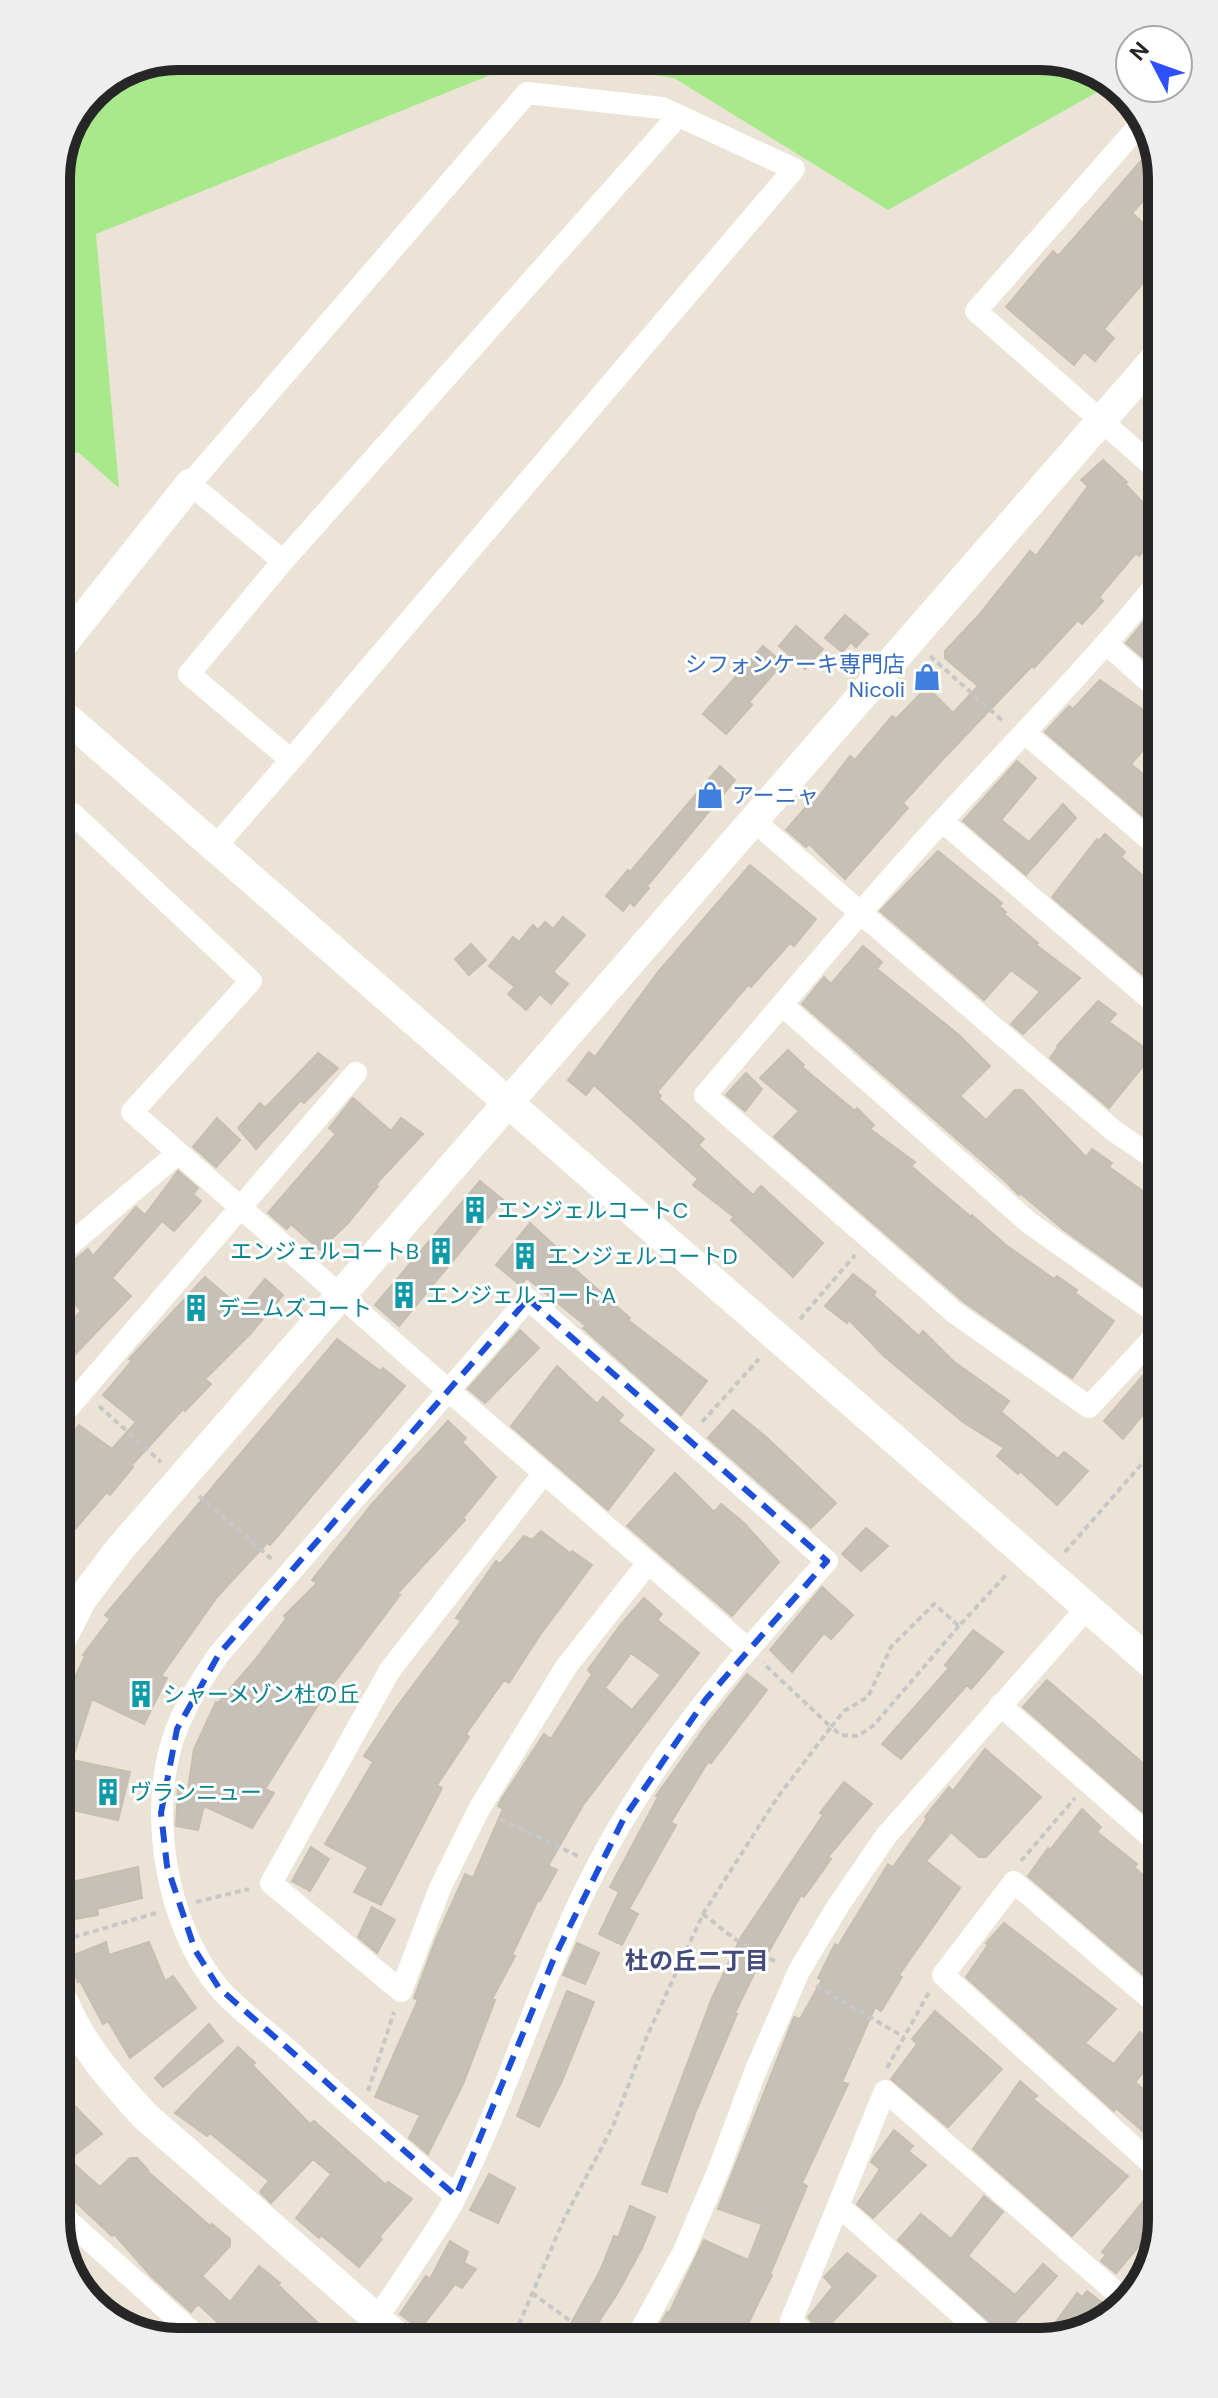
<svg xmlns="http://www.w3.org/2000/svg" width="1218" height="2398" font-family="'DM Sans','Noto Sans JP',sans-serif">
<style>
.green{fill:#a8e98b}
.building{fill:#c6c0b6;stroke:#c6bfb0;stroke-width:2;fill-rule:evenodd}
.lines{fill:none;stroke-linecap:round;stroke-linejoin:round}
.path{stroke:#c7c7c7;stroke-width:4;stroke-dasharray:6 4;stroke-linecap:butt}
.street{stroke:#fff;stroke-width:22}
.secondary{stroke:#fff;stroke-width:30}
.marked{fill:none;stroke:#1d4ed8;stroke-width:6;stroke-dasharray:16 10;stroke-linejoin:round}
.labels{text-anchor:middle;stroke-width:6;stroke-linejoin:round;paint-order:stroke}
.shop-label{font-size:22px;fill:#366cbe;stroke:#fff;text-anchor:end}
.culture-label{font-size:22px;fill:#0d838f;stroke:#fff;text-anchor:start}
.neighbourhood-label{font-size:24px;font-weight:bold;fill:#434c7b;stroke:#fff}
.rim{fill:none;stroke:#262626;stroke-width:10}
</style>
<rect width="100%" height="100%" fill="#ebe3d6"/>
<path class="green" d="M178,56H1049L1115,82L888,210L674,78L535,57L96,234L119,488L78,452L57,458L56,170L92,91Z"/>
<path class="building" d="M1153,147V190L1132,213L1153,232L1154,270L1104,329L1114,338L1095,361L1084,352L1074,365L1006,307L1053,251L1058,256L1075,237Z
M1103,460L1127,482L1125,484L1155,515V538L1139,556L1136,553L1099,597L1103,601L1082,624L1078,620L1034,668L1032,666L944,758L903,803L908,808L845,879L809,844L806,847L786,830L811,801L814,803L850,756L855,760L892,716L896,719L927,687L953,713L978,686L945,658V651L978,616L1030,551L1036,556L1088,486L1081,480Z
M1155,608V648L1145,659L1126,643Z
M845,615L868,634L856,647L851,642L842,652L825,638Z
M796,626L823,649L805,669L779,646Z
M763,646L783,663L749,702L752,705L726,734L703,714Z
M1100,680L1155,718L1156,736L1131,764L1156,785V815L1150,822L1045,732L1069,706L1073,709Z
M1017,761L1036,778L1001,820L1029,842L1063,804L1076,818L1026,875L963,821Z
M720,766L735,780L647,886L649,888L634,906L630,902L623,911L606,896L628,870L630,872Z
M1105,834L1125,852L1121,857L1156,887L1157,972L1149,980L1052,897L1097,839L1099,841Z
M938,851L1002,903L999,906L1006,912L1004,914L1038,943L1036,945L1080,978L1023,1034L1011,1024L1040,992L1011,970L984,1000L880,911Z
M750,865L816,919L794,946L790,943L751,987L748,985L657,1092L661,1096L659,1099L704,1139L698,1145L753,1195L761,1186L823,1243L793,1277L731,1220L734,1217L693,1185L698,1179L594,1085L586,1095L568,1080L589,1052L595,1057L658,972Z
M563,917L585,935L553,972L568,984L551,1004L540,994L526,1010L508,994L515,987L489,966L513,937L519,942L533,925L538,930L545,922L553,929Z
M471,944L486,960L469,975L455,959Z
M863,946L882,962L877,969L959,1035L990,1066L960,1096L986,1120L1015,1090H1022L1086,1157L1092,1149L1112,1163L1109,1167L1158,1202V1274L1148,1290L1064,1230L1020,1193L1019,1195L1004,1180L802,1004L824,977L831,984Z
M1098,1001L1116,1014L1109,1022L1153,1054L1109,1108L1050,1058L1058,1047L1057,1046Z
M788,1050L804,1065L802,1067L855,1111L857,1108L874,1125L870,1129L915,1162L911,1166L971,1217L972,1215L1007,1246L1054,1279L1057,1276L1077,1290L1075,1293L1114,1321L1072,1378L964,1302L774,1137L799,1111L760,1078Z
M318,1053L338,1068L304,1103L301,1100L256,1149L238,1128L260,1103L265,1108Z
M746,1073L762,1089L745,1111L726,1095Z
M353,1098L391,1131L401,1118L423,1134L376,1184L378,1186L348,1223L320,1250L291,1224L287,1229L268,1213L336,1134L329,1128Z
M217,1118L240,1140L216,1167L193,1147Z
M178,1171L198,1188L193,1194L201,1201L174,1231L162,1221L112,1278L131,1296L61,1369V1332L81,1311L61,1287V1271L88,1249L93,1256L136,1207L145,1215Z
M480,1181L503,1200L399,1326L375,1305Z
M530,1223L556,1247L553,1250L630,1318L628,1320L707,1381L681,1415L583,1328L586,1326L527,1278L520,1285L496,1265Z
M853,1274L876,1292L873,1295L919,1336L923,1331L953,1361L1009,1401L1001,1412L1058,1459L1064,1452L1088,1471L1057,1505L1020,1471L1018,1474L997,1456L1004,1448L963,1422L885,1357L849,1320L847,1323L825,1306Z
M205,1277L241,1308L265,1279L283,1295L251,1333L205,1379L211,1384L185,1411L183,1409L131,1466L133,1467L110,1495L107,1492L62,1544V1446L79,1425L112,1449L136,1422L103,1395L132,1361L129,1359Z
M520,1330L539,1348L485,1403L468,1389Z
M337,1339L380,1371L383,1368L405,1386L270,1545L267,1543L217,1597L161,1676L167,1678L144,1724L92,1699L72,1760L130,1772L118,1820L63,1808V1703L85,1656L83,1655L110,1619L105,1615Z
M1158,1358V1396L1123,1439L1104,1421Z
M557,1366L597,1404L603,1397L623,1415L618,1421L654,1450L608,1510L511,1426Z
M733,1410L765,1436L836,1503L811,1528L708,1438Z
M448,1421L466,1438L462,1442L496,1477L463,1518L465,1520L397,1594L400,1595L321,1700L265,1789L274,1793L252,1828L204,1806L198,1830L176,1826L178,1787L188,1789L194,1749L216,1702L218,1703L255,1660L286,1619L284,1616L317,1583L312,1580L372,1504Z
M675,1473L714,1512L721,1504L744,1523L779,1562L732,1616L627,1526Z
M866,1528L888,1546L861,1571L842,1554Z
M541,1531L570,1553L572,1551L592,1565L540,1635L509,1683L504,1680L466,1734L469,1737L437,1785L442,1788L381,1905L354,1892L368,1867L325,1844L373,1762L364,1756L396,1708L461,1621L456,1618L496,1561L500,1564L524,1536L532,1540Z
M822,1587L853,1615L831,1639L824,1633L792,1672L770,1650Z
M644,1598L662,1614L657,1620L699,1653L583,1805L548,1866L557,1870L540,1901L538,1900L512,1955L515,1956L492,1999L495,2000L463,2084L428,2154L409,2138L420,2115L375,2097L418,2000L414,1998L436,1939L465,1874L473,1878L503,1809L498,1806L501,1800L544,1734L551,1739L592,1674L588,1670L621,1624ZM631,1653L661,1675L632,1710L605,1688Z
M973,1630L1003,1652L971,1689L967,1685L901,1759L882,1744L949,1668L945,1665Z
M747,1674L767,1690L711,1763L708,1762L671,1822L676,1825L629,1909L638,1914L622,1945L599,1934L619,1892L610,1887L658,1797L656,1796L708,1723Z
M1047,1680L1160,1778V1827L1023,1707Z
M985,1749L1041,1797L986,1857H979L951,1832L926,1861L960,1888L899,1975L902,1977L881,2011L875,2007L842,2082L848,2084L802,2183L807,2186L770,2274L772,2275L742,2336L653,2337L667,2312L669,2313L704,2240L748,2260L762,2224L718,2209L794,2017L800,2019L822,1980L818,1978L835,1944L838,1946L888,1864L893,1867L927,1819L925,1817L949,1787L953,1791Z
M844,1782L872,1804L828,1857L831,1859L804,1897L801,1895L769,1951L766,1949L735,2013L737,2014L696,2111L667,2192L642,2184L712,1998L741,1937L823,1815L820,1813Z
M1082,1809L1101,1827L1097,1832L1137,1864L1134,1867L1161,1891V1961L1146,1977L1028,1876L1048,1848L1050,1850Z
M311,1847L329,1859L310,1891L292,1881Z
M138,1867L142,1898L97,1909L98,1915L64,1921L63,1884Z
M372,1907L395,1920L377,1953L358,1937Z
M1004,1923L1116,2009L1085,2043L1114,2064L1140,2032L1161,2052L1135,2082L1162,2106V2148L1116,2108L1114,2111L966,1977L988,1945L986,1943Z
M106,1942L109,1955L149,1942L165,1981L173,1976L196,2008L130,2058L108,2021L103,2024L80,1981L78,1982L69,1957Z
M577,1943L599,1953L585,1984L563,1975Z
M567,1991L594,2002L562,2081L539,2127L517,2116Z
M935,2011L1002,2069L948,2127L891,2079L917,2044L912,2039Z
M209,2024L223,2041L163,2087L155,2078Z
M238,2047L255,2063L252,2065L310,2124L314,2121L386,2185L388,2182L412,2199L379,2237L382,2239L359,2267L321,2235L319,2238L296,2218L331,2174L313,2159L271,2203L260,2192L269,2181L210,2133L207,2136L175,2113Z
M1020,2081L1037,2096L1033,2099L1128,2176L1072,2236L973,2149Z
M64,2095L102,2134L73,2156L65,2145Z
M894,2130L913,2146L908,2151L926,2165L873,2218L857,2204L880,2169L871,2162L872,2160Z
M130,2158H137L148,2170L147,2171L210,2226L212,2224L230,2239V2246L202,2276L230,2302L259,2266L280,2283L278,2285L319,2324L302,2340L238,2341L198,2304L191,2312L152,2277L114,2234L112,2236L65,2192V2171L73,2163L100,2187Z
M489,2174L515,2188L498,2223L470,2210Z
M1150,2193L1162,2204V2219L1116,2273L1101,2261L1106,2255L1102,2252Z
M984,2196L1003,2212L968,2256L1015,2295L1043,2264L1057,2276L1004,2334L996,2330L992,2324L898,2240L921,2214L951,2239Z
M630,2206L655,2217L642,2248L617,2294L588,2338H563L600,2271L614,2236L618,2238Z
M450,2241L468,2252L464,2263L476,2269L462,2288L455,2284L420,2329L400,2314L426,2276L430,2279Z
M847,2253L876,2276L821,2334L808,2317L833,2287L824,2277Z
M1087,2291L1109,2308L1086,2333H1048L1077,2293L1082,2297Z"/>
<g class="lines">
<path class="path" d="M930,656L1004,722
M800,1319L855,1255
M99,1406L161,1462
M702,1422L759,1359
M199,1496L274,1561
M1065,1552L1159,1444
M959,1626L874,1725L858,1736L841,1735L831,1727L844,1711L868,1697L891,1647L934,1604L959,1626L1006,1575
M500,1819L578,1856
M1021,1861L1075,1798
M196,1902L249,1889
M703,1914L736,1940L778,1963
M64,1940L156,1913
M816,1986L904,2037
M887,2068L929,1992
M368,2091L394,2012
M532,2293L594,2338
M505,2339L520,2322L564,2219L613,2126L647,2036L703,1914L777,1798L831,1727L763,1663"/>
<path class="street" d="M1144,120L976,311L1154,467
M283,561L678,116
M1155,586C1088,668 1014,742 943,820C861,909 784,1003 705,1095L955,1313L1089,1407L1158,1333
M1108,645L1155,687
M1025,733L1156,845
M754,821L1114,1131L1157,1160
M942,821L1157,1005
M59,830L73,814L251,981L132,1112L449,1391L747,1648
M215,847L291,760L794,169L662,108L527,93L190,484L283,561L189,674L291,760
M782,1005L1028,1222L1158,1314
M60,1156V1158
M61,1252L177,1154
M62,1415L356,1073
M544,1473L390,1670L271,1883L401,1991L440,1888L479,1809L566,1667L648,1563
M1000,1705L1160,1845
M1161,2008L1014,1882L943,1975L1162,2173
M839,2206L983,2334
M65,2218L202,2341
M807,2336L791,2321L885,2091L1126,2301
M637,2337L683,2253L719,2169L755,2072L799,1971L838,1906L886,1836L1087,1608
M359,2340C379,2317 395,2292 412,2266C427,2243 445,2219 457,2194C506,2097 537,1991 584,1892C646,1764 732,1664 827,1561L528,1299L219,1654C203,1677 187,1702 177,1728C146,1805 165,1924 219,1988C238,2010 265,2029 287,2049C342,2099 399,2148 456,2196"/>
<path class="secondary" d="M58,650L190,484
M59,711L1160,1671
M62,1638L82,1599L119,1550L1154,360
M64,2003C82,2046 113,2081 144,2115L401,2340"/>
</g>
<path class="marked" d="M528,1299L827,1561L706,1699L624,1818L554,1958L456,2196L219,1988L195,1950L167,1866L161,1813L177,1729L219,1654Z"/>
<defs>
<g id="shop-bare" transform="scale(2.16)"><path d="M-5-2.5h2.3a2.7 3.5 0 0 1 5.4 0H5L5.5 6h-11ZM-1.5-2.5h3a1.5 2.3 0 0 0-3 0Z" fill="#3f7fe0" stroke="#fff" stroke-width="2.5" paint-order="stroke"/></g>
<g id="building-bare" transform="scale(2.16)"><path d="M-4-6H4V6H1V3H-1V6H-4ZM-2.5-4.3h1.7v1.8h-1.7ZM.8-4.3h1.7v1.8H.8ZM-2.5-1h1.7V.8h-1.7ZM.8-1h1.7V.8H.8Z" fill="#0f9aa8" stroke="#fff" stroke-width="2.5" paint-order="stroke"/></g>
</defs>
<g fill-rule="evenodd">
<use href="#shop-bare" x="927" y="677"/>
<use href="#shop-bare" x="710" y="795"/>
<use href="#building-bare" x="475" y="1210"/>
<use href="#building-bare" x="441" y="1251"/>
<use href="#building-bare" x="525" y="1256"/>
<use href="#building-bare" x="404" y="1295"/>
<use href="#building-bare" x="196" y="1308"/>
<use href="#building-bare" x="141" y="1694"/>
<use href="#building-bare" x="108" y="1792"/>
</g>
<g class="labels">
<g class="shop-label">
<text x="905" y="672">シフォンケーキ専門店<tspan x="905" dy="25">Nicoli</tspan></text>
<text x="732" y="803" text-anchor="start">アーニャ</text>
</g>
<g class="culture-label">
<text x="497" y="1218">エンジェルコートC</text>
<text x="419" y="1259" text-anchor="end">エンジェルコートB</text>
<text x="547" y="1264">エンジェルコートD</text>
<text x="426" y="1303">エンジェルコートA</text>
<text x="218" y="1316">デニムズコート</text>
<text x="163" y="1702">シャーメゾン杜の丘</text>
<text x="130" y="1800">ヴランニュー</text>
</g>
<g class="neighbourhood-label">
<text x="697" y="1969">杜の丘二丁目</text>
</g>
</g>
<path d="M0 0H1218V2398H0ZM178 70H1040A108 108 0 0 1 1148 178V2220A108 108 0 0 1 1040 2328H178A108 108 0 0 1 70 2220V178A108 108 0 0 1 178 70Z" fill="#eee" fill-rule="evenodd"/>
<path class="rim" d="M178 70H1040A108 108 0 0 1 1148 178V2220A108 108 0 0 1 1040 2328H178A108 108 0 0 1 70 2220V178A108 108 0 0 1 178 70Z"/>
<g transform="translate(1154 64) rotate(311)"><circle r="38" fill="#ffffff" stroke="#a8a8a8" stroke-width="2"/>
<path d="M0-6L14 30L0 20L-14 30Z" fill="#2f50ff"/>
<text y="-12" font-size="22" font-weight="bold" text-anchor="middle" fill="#262626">N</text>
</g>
</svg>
